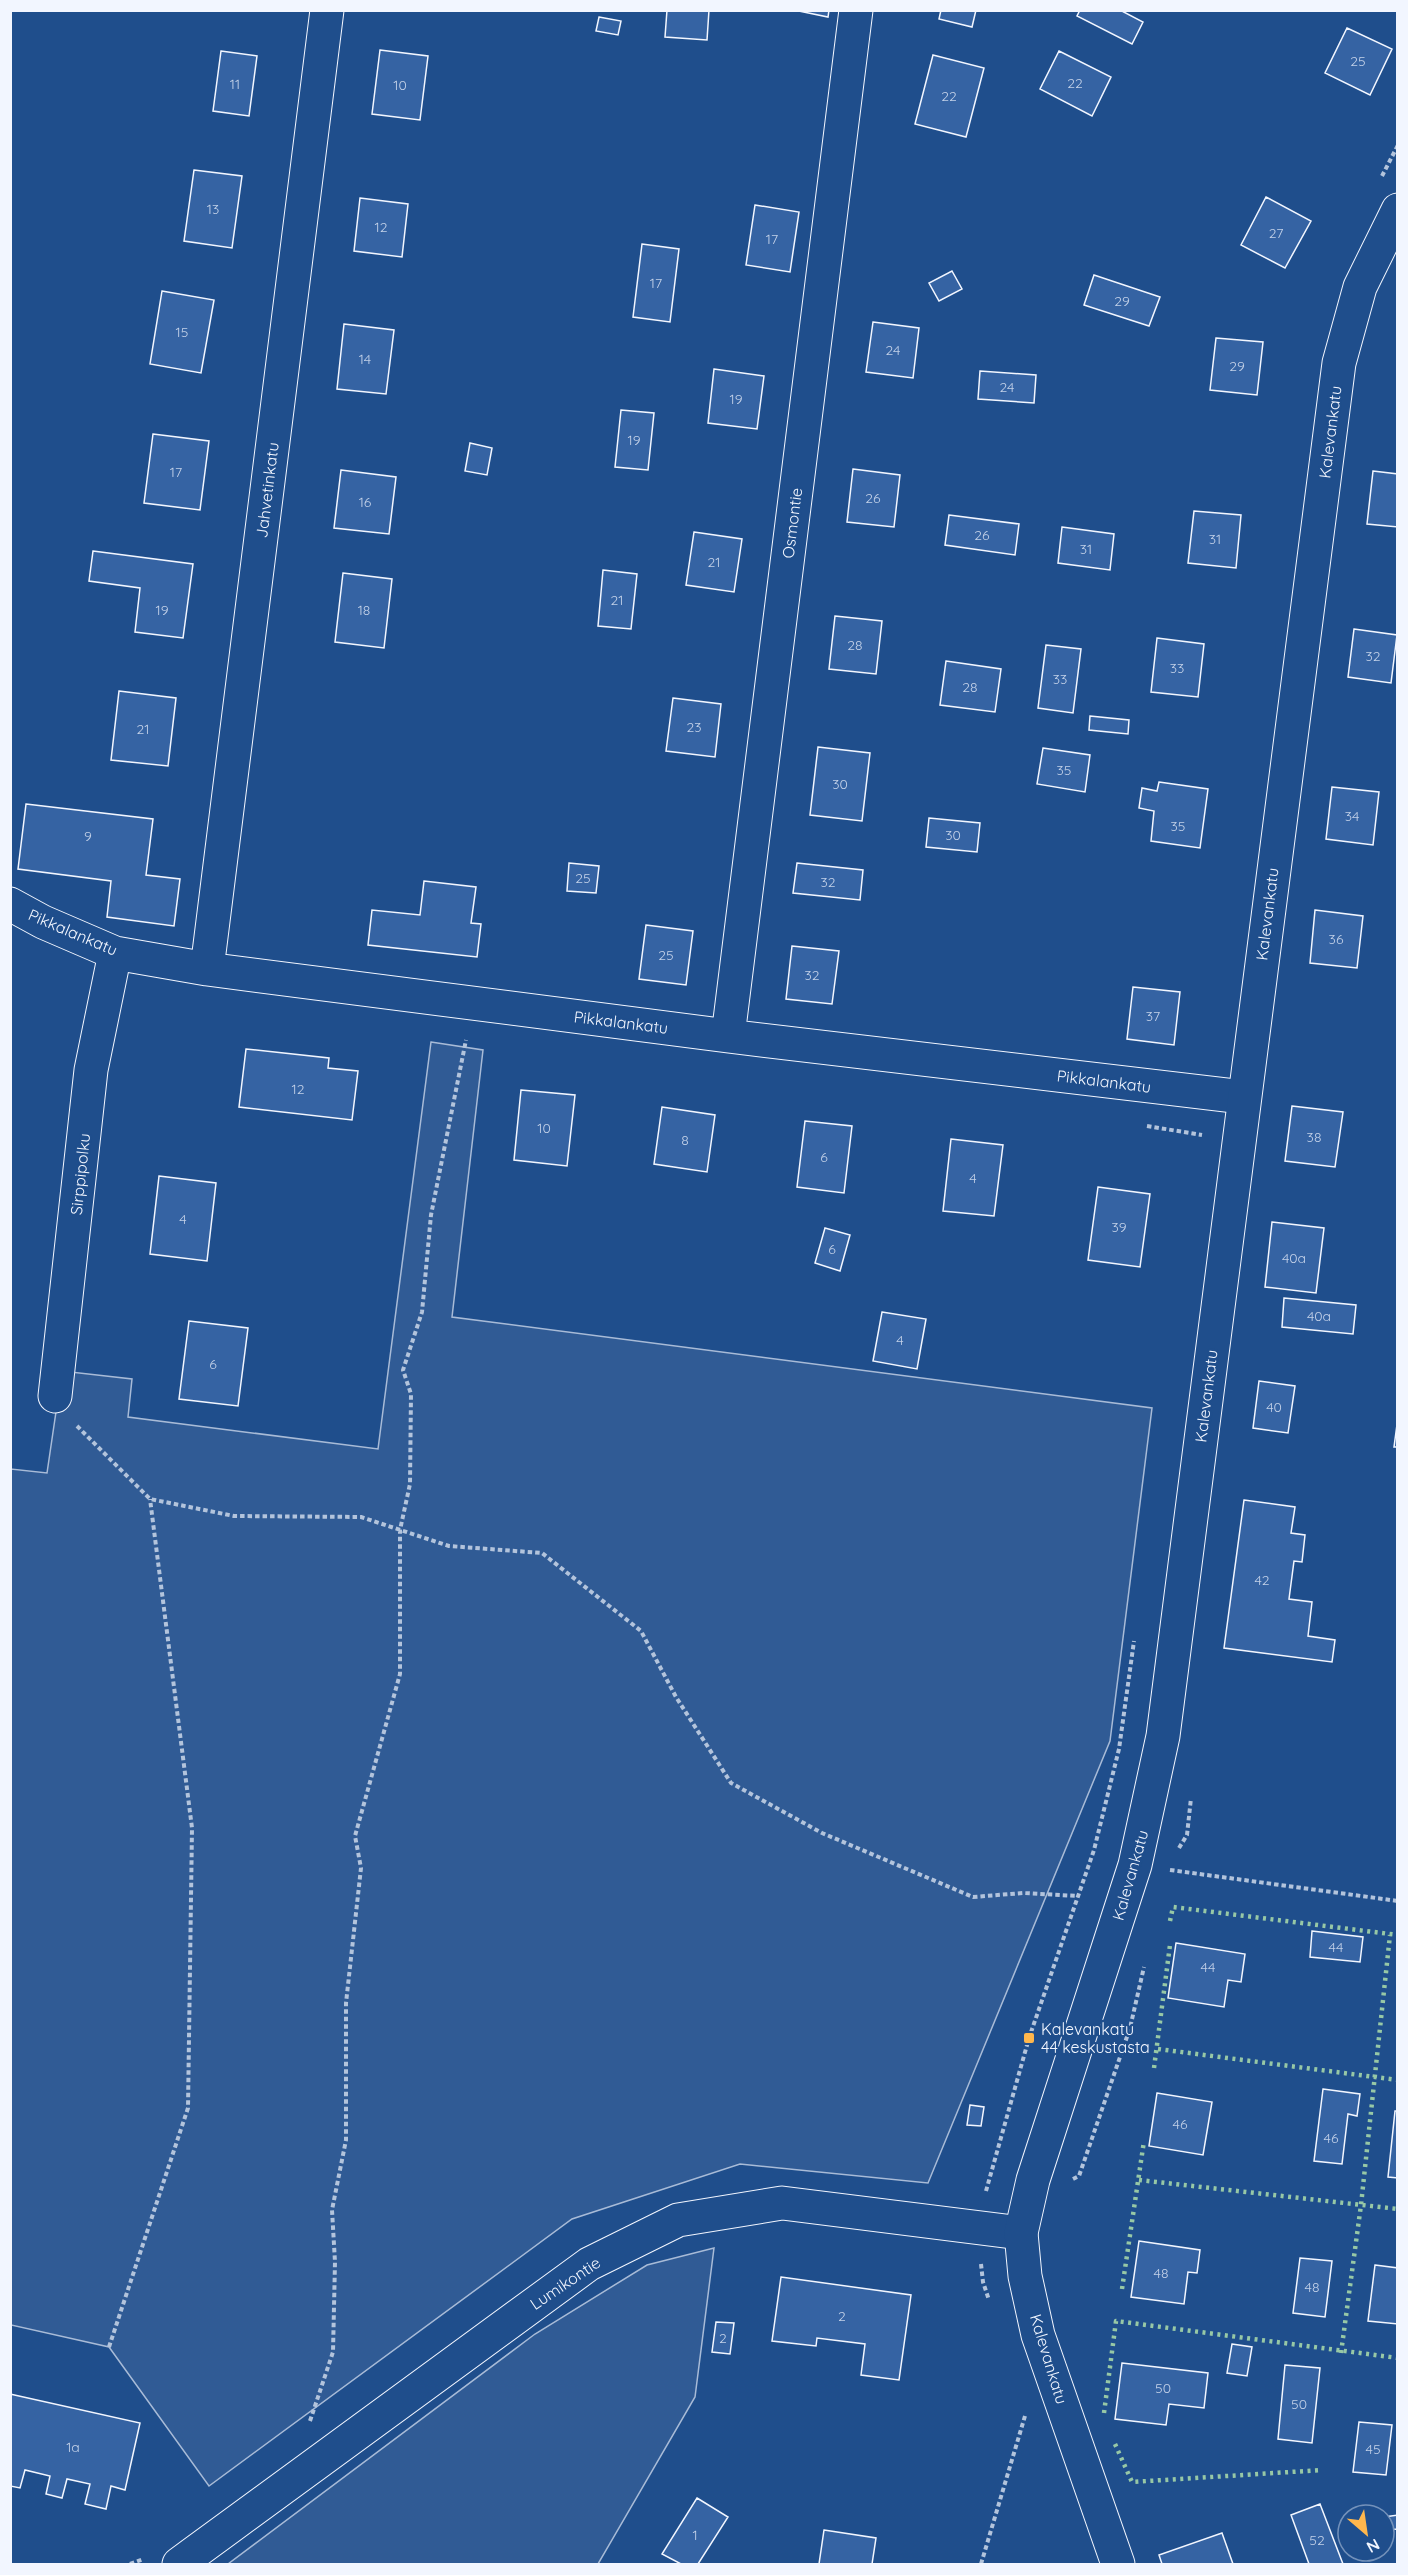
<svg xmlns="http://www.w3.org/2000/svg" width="1408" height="2575" font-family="Quicksand,sans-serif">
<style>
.built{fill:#305b95;stroke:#a8bbd7;stroke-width:1.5}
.building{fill:#3563a3;stroke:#f2f6ff;stroke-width:1.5}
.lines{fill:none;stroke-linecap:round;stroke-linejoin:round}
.minor-casing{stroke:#f2f6ff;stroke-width:35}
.major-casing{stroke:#f2f6ff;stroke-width:35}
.path{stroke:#b3c4dc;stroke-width:4;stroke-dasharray:4.5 3;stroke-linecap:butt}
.minor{stroke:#1f4e8c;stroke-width:33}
.major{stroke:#1f4e8c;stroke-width:33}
.hedge{stroke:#97c8a6;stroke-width:4.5;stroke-dasharray:3 4.5;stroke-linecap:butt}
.poi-dot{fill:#ffb74d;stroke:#1f4e8c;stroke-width:2}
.labels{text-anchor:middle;stroke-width:4.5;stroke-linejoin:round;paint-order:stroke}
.number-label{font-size:14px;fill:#c3d1e8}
.street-label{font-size:16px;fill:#f2f6ff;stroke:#1f4e8c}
.poi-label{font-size:16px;fill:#f2f6ff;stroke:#1f4e8c;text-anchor:start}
</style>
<rect width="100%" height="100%" fill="#1f4e8c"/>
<path class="built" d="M431,1042L483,1050L452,1317L1152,1408L1110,1741L928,2183L740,2164L572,2219L209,2486L109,2347L11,2325V1469L47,1473L62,1371L132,1379L128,1417L378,1449Z
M714,2248L695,2397L598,2564H228L535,2334L647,2265Z"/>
<path class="building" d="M667,10H709L707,40L665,37Z
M794,10H829L828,17Z
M941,10H976L972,27L939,19Z
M1080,10H1120L1143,22L1132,44L1077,16Z
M599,17L621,21L618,35L596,31Z
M1347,28L1392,49L1370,95L1325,73Z
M380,50L428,56L420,120L372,114Z
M221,51L257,56L249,116L213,111Z
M1059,51L1111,77L1092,116L1040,89Z
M933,55L984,68L966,137L915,124Z
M194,170L242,176L232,248L184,241Z
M1266,197L1311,221L1285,268L1241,245Z
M360,198L408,204L402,257L354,251Z
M755,205L799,212L790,272L746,265Z
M642,244L679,249L670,322L633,317Z
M952,271L962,289L939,301L929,283Z
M1094,275L1160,297L1149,326L1084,305Z
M162,291L214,300L201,373L150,364Z
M873,322L919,328L913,378L866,372Z
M344,324L394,330L386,394L337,389Z
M1216,338L1263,342L1257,395L1210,390Z
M714,369L764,376L757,429L708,423Z
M980,371L1036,375L1034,403L978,399Z
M621,410L654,413L648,470L615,467Z
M153,434L209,441L200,510L144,503Z
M470,443L492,448L487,475L465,471Z
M853,469L900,475L894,527L847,522Z
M341,470L396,477L389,534L334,528Z
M1373,471L1398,474V527L1367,524Z
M1194,511L1241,515L1236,568L1188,563Z
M949,515L1019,524L1015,555L945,545Z
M1062,527L1114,534L1110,570L1058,563Z
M694,532L742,539L734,592L686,585Z
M93,551L193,564L183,638L135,632L140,588L89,581Z
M603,570L637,574L631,629L598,626Z
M343,573L392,579L384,648L335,642Z
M835,616L882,621L876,674L829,669Z
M1354,629L1397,635L1391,683L1348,677Z
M1157,638L1204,644L1198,697L1151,692Z
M1046,645L1081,649L1073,713L1038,708Z
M946,661L1001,669L995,712L940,705Z
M119,691L176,698L168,766L111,760Z
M673,698L721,704L715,757L666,751Z
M1090,716L1129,720L1128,734L1089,730Z
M818,747L870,753L862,821L810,815Z
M1043,748L1090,755L1085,792L1037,784Z
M1159,782L1208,789L1200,848L1151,841L1154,811L1139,808L1142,788L1157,791Z
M1332,787L1379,792L1373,845L1326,839Z
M26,804L153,819L146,875L180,879L174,926L107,917L111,881L18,869Z
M929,818L980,823L977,852L926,847Z
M569,863L599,866L596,893L567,891Z
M797,863L863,870L860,900L793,893Z
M424,881L476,887L471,923L481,924L477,957L368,945L372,910L420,915Z
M1315,910L1363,916L1357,968L1310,963Z
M646,925L693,931L686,985L639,979Z
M792,946L839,951L832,1004L786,999Z
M1133,987L1180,992L1174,1045L1127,1039Z
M246,1049L329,1058L328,1068L358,1071L352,1120L239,1107Z
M521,1090L575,1095L567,1166L514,1160Z
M1292,1106L1343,1112L1335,1167L1285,1161Z
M662,1107L715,1115L707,1172L654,1164Z
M805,1121L852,1126L844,1193L797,1187Z
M951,1139L1003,1145L994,1216L943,1211Z
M159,1176L216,1183L207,1261L150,1254Z
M1098,1187L1150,1194L1140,1267L1088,1260Z
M1272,1222L1324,1228L1316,1293L1265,1287Z
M825,1228L850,1235L840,1271L815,1263Z
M1284,1298L1356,1305L1353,1334L1282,1327Z
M882,1312L926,1319L917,1369L873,1361Z
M189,1321L248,1328L238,1406L179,1399Z
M1259,1381L1295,1386L1288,1433L1253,1428Z
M1398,1417V1447H1394Z
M1244,1500L1295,1507L1291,1533L1305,1535L1302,1562L1294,1561L1289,1599L1312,1602L1308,1636L1335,1640L1332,1662L1224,1648Z
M1312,1931L1363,1937L1360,1962L1310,1957Z
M1176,1943L1245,1954L1241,1982L1228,1980L1224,2007L1168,1998Z
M1323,2089L1360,2094L1357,2116L1348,2114L1342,2164L1314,2161Z
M1157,2093L1212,2102L1203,2155L1149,2146Z
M970,2105L984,2107L981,2126L967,2125Z
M1395,2111H1398V2178L1388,2177Z
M1139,2241L1200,2250L1197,2273L1188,2272L1184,2304L1131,2297Z
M1300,2258L1332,2261L1325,2317L1293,2313Z
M1375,2265L1398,2268V2324L1368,2321Z
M781,2277L911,2295L899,2380L861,2375L865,2344L817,2338L816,2346L772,2341Z
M716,2322L734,2323L730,2354L712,2352Z
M1232,2344L1252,2347L1247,2376L1227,2373Z
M1122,2363L1208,2373L1204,2408L1169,2404L1166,2425L1115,2419Z
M1285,2365L1320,2368L1312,2443L1278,2439Z
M10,2394L140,2423L125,2490L111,2486L106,2509L85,2504L90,2484L67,2479L62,2498L46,2494L50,2476L25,2470L20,2488L10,2486Z
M1359,2422L1392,2425L1386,2475L1353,2472Z
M697,2498L728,2517L698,2564H681L662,2554Z
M1320,2504L1343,2564H1309L1291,2515Z
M1398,2515V2529L1384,2530V2517Z
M824,2530L876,2538L872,2564H819Z
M1222,2533L1233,2564H1162L1159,2555Z"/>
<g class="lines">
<g class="minor-casing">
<path id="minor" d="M10,904L43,922L115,953L207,969L728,1036L1243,1097
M207,969L327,10
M728,1036L856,10
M55,1396L91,1070L115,953
M179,2564L589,2264L678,2220L782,2203L1021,2233"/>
</g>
<g class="major-casing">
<path id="major" d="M1118,2564L1038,2335L1025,2276L1021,2233L1033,2180L1135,1865L1163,1736L1339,363L1360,287L1398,210"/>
</g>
<path class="path" d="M1382,176L1398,145
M1147,1126L1202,1135
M77,1426L150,1499L234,1516L361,1517L449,1546L542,1553L641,1631L676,1697L731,1783L822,1833L973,1897L1023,1893L1078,1896
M1179,1848L1187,1835L1191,1798
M1170,1870L1398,1901
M1073,2179L1079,2176L1130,2028L1144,1967
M986,2191L1029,2038L1094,1850L1119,1749L1134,1641
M981,2264L983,2282L989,2300
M109,2347L188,2108L192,1828L150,1499
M310,2421L333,2352L335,2262L332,2210L346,2140V2003L361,1868L355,1836L400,1674V1530L410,1484L411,1394L403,1370L422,1312L431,1215L466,1040
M130,2564L144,2559
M981,2564L1025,2416"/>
<use href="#minor" class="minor"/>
<use href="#major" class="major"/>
<path class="hedge" d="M1170,1921L1173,1907L1398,1935
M1158,2049L1398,2080
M1154,2068L1170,1945
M1139,2180L1398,2209
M1122,2289L1144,2141
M1341,2353L1361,2205L1390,1935
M1104,2413L1116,2321L1398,2358
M1115,2444L1132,2482L1322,2470"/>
</g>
<rect class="poi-dot" x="1023" y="2032" width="12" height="12" rx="3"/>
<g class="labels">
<g class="number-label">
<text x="1358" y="66">25</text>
<text x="1075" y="88">22</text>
<text x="235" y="89">11</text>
<text x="400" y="90">10</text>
<text x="949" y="101">22</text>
<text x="213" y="214">13</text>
<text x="381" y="232">12</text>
<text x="1276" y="238">27</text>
<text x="772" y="244">17</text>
<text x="656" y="288">17</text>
<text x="1122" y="306">29</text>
<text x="182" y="337">15</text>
<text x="893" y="355">24</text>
<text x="365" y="364">14</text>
<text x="1237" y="371">29</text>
<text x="1007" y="392">24</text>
<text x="736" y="404">19</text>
<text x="634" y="445">19</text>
<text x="176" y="477">17</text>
<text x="873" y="503">26</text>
<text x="365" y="507">16</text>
<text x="982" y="540">26</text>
<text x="1215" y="544">31</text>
<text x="1086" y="554">31</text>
<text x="714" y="567">21</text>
<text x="617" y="605">21</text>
<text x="162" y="615">19</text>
<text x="364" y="615">18</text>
<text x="855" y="650">28</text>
<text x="1373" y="661">32</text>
<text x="1177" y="673">33</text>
<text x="1060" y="684">33</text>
<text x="970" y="692">28</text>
<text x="694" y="732">23</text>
<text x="143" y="734">21</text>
<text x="1064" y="775">35</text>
<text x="840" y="789">30</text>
<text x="1352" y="821">34</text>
<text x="1178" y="831">35</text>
<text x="953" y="840">30</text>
<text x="88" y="841">9</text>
<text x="583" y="883">25</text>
<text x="828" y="887">32</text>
<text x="1336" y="944">36</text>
<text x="666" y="960">25</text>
<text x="812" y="980">32</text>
<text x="1153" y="1021">37</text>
<text x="298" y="1094">12</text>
<text x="544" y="1133">10</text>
<text x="1314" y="1142">38</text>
<text x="685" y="1145">8</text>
<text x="824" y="1162">6</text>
<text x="973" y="1183">4</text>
<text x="183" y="1224">4</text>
<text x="1119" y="1232">39</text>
<text x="832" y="1254">6</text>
<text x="1294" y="1263">40a</text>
<text x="1319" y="1321">40a</text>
<text x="900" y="1345">4</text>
<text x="213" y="1369">6</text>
<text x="1274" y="1412">40</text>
<text x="1262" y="1585">42</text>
<text x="1336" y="1952">44</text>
<text x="1208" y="1972">44</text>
<text x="1180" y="2129">46</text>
<text x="1331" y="2143">46</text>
<text x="1161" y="2278">48</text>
<text x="1312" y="2292">48</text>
<text x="842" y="2321">2</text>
<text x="723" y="2343">2</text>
<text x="1163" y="2393">50</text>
<text x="1299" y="2409">50</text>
<text x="73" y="2452">1a</text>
<text x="1373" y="2454">45</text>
<text x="695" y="2540">1</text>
<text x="1317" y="2545">52</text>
</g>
<g class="street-label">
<text transform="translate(1330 432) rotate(-83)" y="6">Kalevankatu</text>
<text transform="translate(267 490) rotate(-83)" y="6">Jahvetinkatu</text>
<text transform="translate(792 523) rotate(-83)" y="6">Osmontie</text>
<text transform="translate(1267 914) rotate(-83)" y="6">Kalevankatu</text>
<text transform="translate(73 932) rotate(23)" y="6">Pikkalankatu</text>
<text transform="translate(621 1022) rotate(7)" y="6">Pikkalankatu</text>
<text transform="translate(1104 1081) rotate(7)" y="6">Pikkalankatu</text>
<text transform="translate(80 1174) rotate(-84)" y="6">Sirppipolku</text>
<text transform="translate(1206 1396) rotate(-83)" y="6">Kalevankatu</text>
<text transform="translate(1130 1875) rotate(-74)" y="6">Kalevankatu</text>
<text transform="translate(565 2283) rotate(-34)" y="6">Lumikontie</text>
<text transform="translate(1049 2359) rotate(73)" y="6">Kalevankatu</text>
</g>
<g class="poi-label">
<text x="1041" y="2035">Kalevankatu<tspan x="1041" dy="18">44 keskustasta</tspan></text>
</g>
</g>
<rect width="1408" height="2575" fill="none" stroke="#f2f6ff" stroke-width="24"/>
<g transform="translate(1366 2533) rotate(151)"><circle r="28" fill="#1f4e8c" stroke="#7391ba" stroke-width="1.5"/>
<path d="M0-4.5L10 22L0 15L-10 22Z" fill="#ffb74d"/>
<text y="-9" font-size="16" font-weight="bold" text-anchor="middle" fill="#f2f6ff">N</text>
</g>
</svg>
